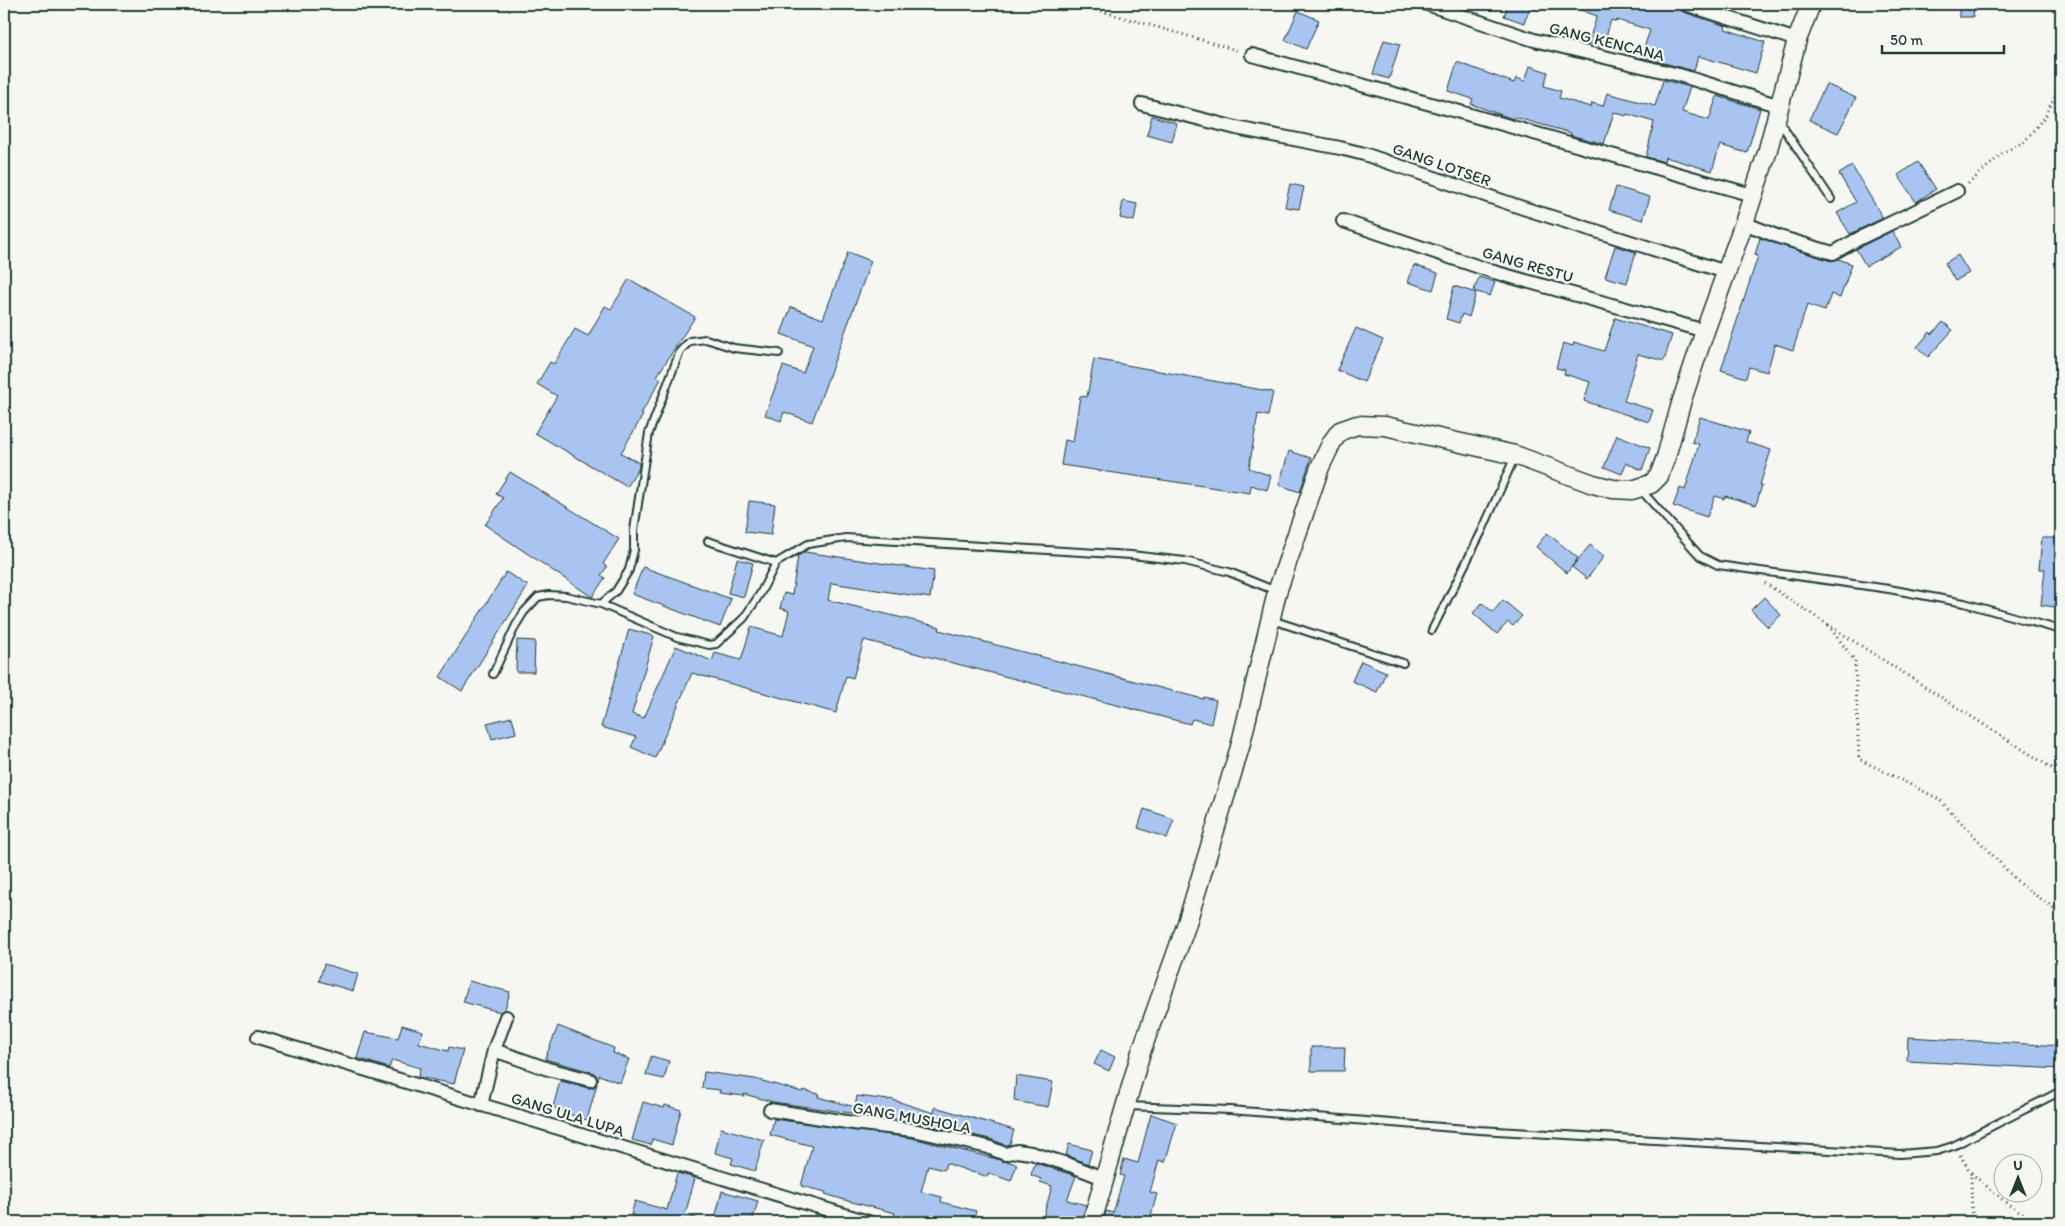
<svg xmlns="http://www.w3.org/2000/svg" width="2065" height="1226" font-family="Itim,sans-serif">
<style>
.building{fill:#a9c4f1;stroke:#1f3d34}
.lines{fill:none;stroke-linecap:round;stroke-linejoin:round}
.service-casing{stroke:#1f3d34;stroke-width:10}
.minor-casing{stroke:#1f3d34;stroke-width:16}
.secondary-casing{stroke:#1f3d34;stroke-width:21}
.path{stroke:#1f3d34;stroke-width:3;stroke-dasharray:1 4;stroke-linecap:butt}
.service{stroke:#f6f6f2;stroke-width:6}
.minor{stroke:#f6f6f2;stroke-width:12}
.secondary{stroke:#f6f6f2;stroke-width:18}
.labels{text-anchor:middle;stroke-width:4.5;stroke-linejoin:round;paint-order:stroke}
.street-label{font-size:16px;fill:#1f3d34;stroke:#f6f6f2}
</style>
<rect width="100%" height="100%" fill="#f6f6f2"/>
<filter id="ink" filterUnits="userSpaceOnUse"><feTurbulence type="fractalNoise" baseFrequency=".02" numOctaves="2"/><feDisplacementMap in="SourceGraphic" scale="10" xChannelSelector="R" yChannelSelector="G"/><feConvolveMatrix kernelMatrix="1 2 1 2 8 2 1 2 1" color-interpolation-filters="sRGB"/></filter>
<g filter="url(#ink)">
<path class="building" d="M1508,4H1532L1524,23L1504,16Z
M1567,4H1677L1679,9L1683,12L1726,26L1725,29L1765,42L1756,73L1698,56L1694,71L1641,57L1650,30L1617,20V22L1611,20L1603,47L1588,43L1597,16L1567,5Z
M1959,4H1974L1973,17H1959Z
M1298,11L1319,20L1306,49L1285,40Z
M1384,40L1400,44L1389,79L1373,74Z
M1457,62L1514,83L1516,78L1525,81L1530,66L1548,72L1544,86L1561,91L1559,98L1591,107L1592,103L1603,106L1607,93L1655,106L1663,80L1690,87L1682,112L1709,120L1717,96L1760,109L1747,153L1720,145L1712,171L1665,157L1664,162L1646,157L1654,122L1627,114L1626,116L1614,112L1604,144L1570,135L1571,133L1514,117L1513,119L1471,104L1473,99L1448,91Z
M1826,84L1856,98L1838,133L1809,120Z
M1152,116L1177,123L1172,142L1147,135Z
M1918,162L1936,189L1916,202L1898,175Z
M1852,166L1883,218L1850,234L1837,213L1856,202L1839,174Z
M1290,184L1304,187L1299,209L1285,207Z
M1616,187L1650,197L1643,220L1609,210Z
M1123,201L1137,204L1134,221L1120,218Z
M1892,231L1901,247L1866,266L1856,249Z
M1760,238L1831,261L1838,259L1852,264L1840,298L1831,294L1825,311L1807,305L1793,350L1775,344L1767,372L1749,367L1746,378L1721,370L1758,256L1755,255Z
M1615,246L1636,252L1627,283L1605,277Z
M848,252L871,261L812,422L784,412L781,421L765,415L783,366L803,373L813,346L781,334L791,307L823,319Z
M1958,255L1969,273L1955,281L1945,263Z
M1414,265L1438,273L1433,290L1408,282Z
M1479,277L1495,282L1490,296L1474,291Z
M629,279L695,317L657,376L661,379L641,414L643,415L621,453L639,463V468L627,487L535,433L557,396L537,384L550,362L554,364L575,329L588,336L605,306L611,309Z
M1454,286L1476,293L1469,317L1462,314L1459,323L1446,319Z
M1615,318L1672,335L1664,361L1638,354L1624,401L1653,410L1649,422L1584,401L1590,382L1564,374L1565,370L1556,368L1563,343L1573,346L1574,342L1604,351Z
M1943,322L1953,330L1928,357L1917,347L1930,332L1932,334Z
M1356,328L1383,340L1364,382L1337,370Z
M1094,359L1273,392L1268,416L1258,414L1249,468L1271,476L1267,490L1251,485L1250,493L1061,465L1065,440L1073,442L1080,396L1087,397Z
M1700,417L1749,432L1746,442L1771,450L1760,485H1762L1756,505L1725,496L1724,499L1715,496L1707,517L1673,506L1680,488L1685,490L1699,444L1692,442Z
M1617,435L1650,448L1642,470L1626,463L1622,474L1604,467Z
M1289,451L1311,458L1300,492L1279,485Z
M510,472L619,539L603,564L607,567L601,575L605,578L592,597L485,525L503,498L496,494Z
M749,501L775,504L771,535L745,532Z
M1547,533L1578,558L1567,573L1536,547Z
M2042,538H2061L2057,589H2061V608L2041,605L2045,569H2039Z
M1590,545L1604,556L1587,579L1572,567Z
M805,552L934,571L930,598L831,583L828,600L940,627L939,630L1203,699L1204,697L1216,700L1211,724L1192,719L1190,724L864,640L853,678L846,676L836,713L692,673L655,758L631,747L636,737L601,727L629,629L654,636L632,714L644,718L676,646L712,661L715,653L741,660L751,627L783,636L789,611L780,608L784,593L792,595L798,556Z
M737,559L753,563L744,597L728,593Z
M643,567L731,599L720,627L632,594Z
M506,572L528,586L462,691L440,677Z
M1764,597L1781,615L1768,627L1751,610Z
M1503,600L1522,616L1513,626L1508,622L1497,634L1473,613L1482,603L1493,612Z
M517,640L535,641L534,672H516Z
M1361,661L1386,672L1377,692L1352,681Z
M512,717L516,733L492,739L487,723Z
M1144,809L1174,819L1167,838L1138,828Z
M324,964L358,974L353,991L319,981Z
M469,981L510,992L505,1009L500,1012L463,1002Z
M402,1025L423,1031L419,1043L448,1051L449,1047L463,1050L454,1084L418,1077L420,1068L392,1060L389,1068L357,1058L365,1032L398,1038Z
M558,1026L614,1048L613,1053L629,1059L620,1083L599,1075L598,1080L596,1075L592,1072L545,1059Z
M1908,1037L2061,1046V1069L1907,1061Z
M1311,1047H1345L1344,1071H1311Z
M1101,1050L1115,1057L1109,1071L1094,1064Z
M651,1056L669,1061L664,1079L646,1075Z
M704,1072L755,1079L802,1092L803,1090L819,1094L818,1097L855,1107L857,1096L889,1100L890,1099L934,1113L935,1107L1014,1130L1010,1144L1006,1145L990,1139L915,1122L773,1102L744,1094V1096L719,1093L720,1090L702,1088Z
M1016,1076L1053,1082L1048,1107L1014,1101Z
M560,1081L588,1088H593L597,1084L587,1120L556,1110V1108L553,1107Z
M643,1102L664,1108L665,1105L681,1110L672,1145L652,1139L651,1145L632,1140Z
M1151,1114L1177,1123L1165,1162L1159,1160L1150,1192L1157,1194L1149,1222H1103L1106,1211L1113,1213L1124,1176L1120,1175L1124,1159L1138,1163Z
M774,1119L912,1138L1017,1164L1011,1181L988,1173L987,1177L975,1172L974,1173L946,1163L944,1170L928,1166L921,1192L942,1197L941,1202L976,1211L973,1222H893L895,1213L848,1201L825,1194L826,1192L801,1186L812,1146L770,1135Z
M721,1128L764,1140L755,1171L731,1164L733,1158L715,1153Z
M1069,1144L1092,1150L1088,1164L1066,1155Z
M1035,1163L1076,1176L1067,1200L1086,1205L1082,1222H1042L1052,1186L1040,1182L1041,1179L1031,1175Z
M677,1173L695,1178L685,1215L696,1218V1222H634L636,1216L631,1215L635,1201L667,1210Z
M722,1191L758,1201L752,1222H714Z"/>
<g class="lines">
<g class="service-casing">
<path id="service" d="M1779,121L1831,199
M1640,489L1700,556L1718,565L1889,589L1964,603L2061,630
M708,541L776,563
M601,604L616,591L629,570L634,550V530L649,433L680,351L690,341L706,339L734,348L779,353
M1272,620L1403,663
M1432,630L1482,531L1515,456
M493,674L516,625L524,612L538,597L549,595L566,596L601,604L677,637L709,645L716,644L744,618L760,594L776,563L808,544L846,538L1131,555L1185,561L1229,572L1276,591
M1127,1106L1230,1110L1479,1130L1900,1154L1937,1151L1953,1146L2061,1091"/>
</g>
<g class="minor-casing">
<path id="minor" d="M1427,4L1534,40L1679,75L1780,106
M1685,4L1797,40
M1252,55L1460,112L1752,195
M1142,104L1236,128L1340,148L1364,154L1523,208L1726,272
M1343,221L1494,272L1705,331
M1744,223L1779,237L1833,253L1860,238L1957,191
M258,1037L868,1222
M494,1050L548,1069L590,1080
M481,1105L494,1050L506,1017
M770,1110L853,1123L913,1130L988,1147L1005,1154L1017,1151L1031,1153L1070,1165L1103,1178"/>
</g>
<g class="secondary-casing">
<path id="secondary" d="M1092,1222L1141,1052L1186,926L1240,747L1277,592L1320,467L1332,442L1340,431L1357,425L1385,426L1515,455L1593,484L1613,489L1632,490L1651,484L1659,476L1666,457L1682,400L1705,331L1744,223L1767,153L1797,40L1811,4"/>
</g>
<path class="path" d="M1077,4L1240,51
M1968,184L2004,152L2024,142L2046,115L2061,83
M1765,583L1816,617L2061,774
M1828,625L1855,661L1859,759L1939,799L2021,885L2061,913
M1960,1155L1971,1173L1972,1222
M1971,1173L2009,1205L2038,1222"/>
<use href="#service" class="service"/>
<use href="#minor" class="minor"/>
<use href="#secondary" class="secondary"/>
</g>
</g>
<g class="labels">
<g class="street-label">
<text transform="translate(1607 41) rotate(14)" y="6">GANG KENCANA</text>
<text transform="translate(1442 164) rotate(19)" y="6">GANG LOTSER</text>
<text transform="translate(1528 264) rotate(16)" y="6">GANG RESTU</text>
<text transform="translate(568 1114) rotate(17)" y="6">GANG ULA LUPA</text>
<text transform="translate(912 1117) rotate(10)" y="6">GANG MUSHOLA</text>
</g>
</g>
<rect width="2065" height="1226" fill="none" stroke="#f6f6f2" stroke-width="20"/>
<rect x="10" y="10" width="2045" height="1206" fill="none" stroke="#1f3d34" stroke-width="2" filter="url(#ink)"/>
<g transform="translate(2018 1178)"><circle r="24" fill="#f6f6f2" stroke="#a0aca6"/>
<path d="M0-4L9 19L0 12L-9 19Z" fill="#1f3d34"/>
<text y="-8" font-size="14" font-weight="bold" text-anchor="middle" fill="#1f3d34">U</text>
</g>
<path d="M1882 45v8h122v-8" fill="none" stroke="#1f3d34" stroke-width="2.5"/>
<text x="1890" y="45" font-size="15" fill="#1f3d34" stroke="#f6f6f2" stroke-width="4" paint-order="stroke">50 m</text>
</svg>
